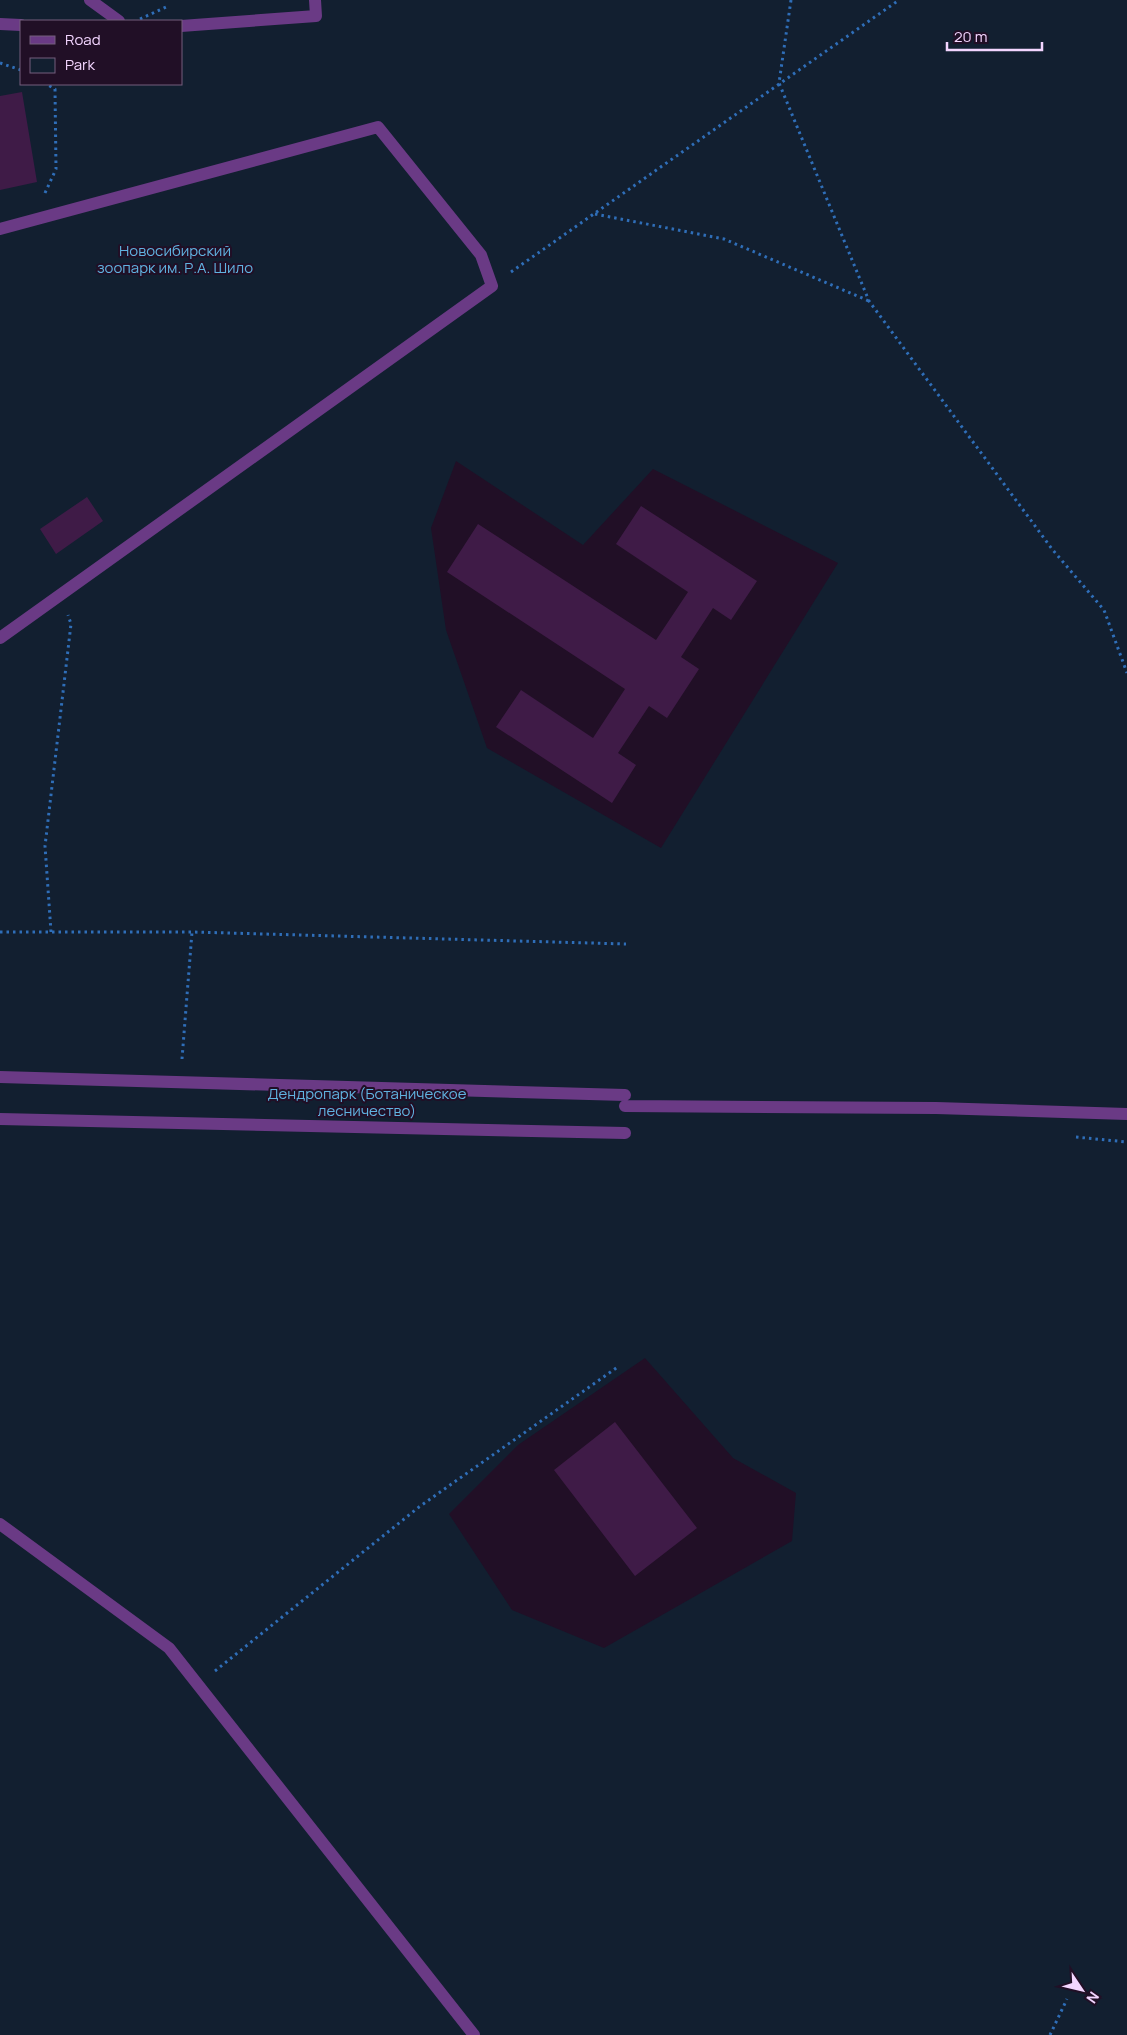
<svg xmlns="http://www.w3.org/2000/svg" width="1127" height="2035" font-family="Manrope,sans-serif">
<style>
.green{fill:#121f30;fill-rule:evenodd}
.building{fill:#3f1b47}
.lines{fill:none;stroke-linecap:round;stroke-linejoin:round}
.path{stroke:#2f6eb8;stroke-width:3;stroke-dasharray:2.5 4;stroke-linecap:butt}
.minor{stroke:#6a3a85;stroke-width:12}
.labels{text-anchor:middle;stroke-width:4;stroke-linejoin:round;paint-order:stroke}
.park-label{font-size:15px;fill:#60b3e0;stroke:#210f26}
</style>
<rect width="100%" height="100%" fill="#210f26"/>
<path class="green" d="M0,0H1127V2035H0ZM21,21H181V84H21ZM456,461L583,545L653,469L838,563L661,848L487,748L446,630L431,528ZM645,1358L733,1458L796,1493L792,1541L604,1648L512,1610L449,1514L518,1445Z"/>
<path class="building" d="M22,92L37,182L0,190V96Z
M87,497L103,521L56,554L40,529Z
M641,506L757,581L731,620L713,608L681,657L699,669L667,718L649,706L618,753L636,765L612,803L496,727L521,690L593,738L625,689L447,572L478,524L656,640L688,592L616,544Z
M615,1422L697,1528L635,1576L554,1470Z"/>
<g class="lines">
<path class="path" d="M791,0L779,83L869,301L1052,549L1104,610L1127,673
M140,19L166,7
M0,63L21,70
M45,193L56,169L55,89L46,84
M595,214L724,239L869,301
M511,272L899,0
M0,932H192L626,944
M51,932L45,846L71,624L68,615
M182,1059L192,932
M1076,1137L1127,1142
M215,1671L419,1507L619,1366
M1050,2035L1067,1999"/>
<path class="minor" d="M90,0L119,21
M0,24L21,25
M181,26L316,16L315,0
M0,229L378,127L481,255L492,286L0,638
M0,1077L625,1095
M625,1106L936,1108L1127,1114
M0,1119L625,1133
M0,1524L169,1648L474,2035"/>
</g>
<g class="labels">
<g class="park-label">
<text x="175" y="256">Новосибирский<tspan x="175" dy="17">зоопарк им. Р.А. Шило</tspan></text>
<text x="367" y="1099">Дендропарк (Ботаническое<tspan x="367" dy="17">лесничество)</tspan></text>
</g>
</g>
<rect x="20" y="20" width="162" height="65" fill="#210f26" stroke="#755e7d"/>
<rect x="30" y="36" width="25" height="8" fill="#6a3a85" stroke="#755e7d"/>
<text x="65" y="45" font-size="15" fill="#f3d5ff">Road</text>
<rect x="30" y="58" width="25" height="15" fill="#121f30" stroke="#755e7d"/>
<text x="65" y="70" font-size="15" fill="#f3d5ff">Park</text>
<g transform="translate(1082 1990) rotate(125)" stroke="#210f26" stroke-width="4" paint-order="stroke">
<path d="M0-4L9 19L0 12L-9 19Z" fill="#f3d5ff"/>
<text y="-8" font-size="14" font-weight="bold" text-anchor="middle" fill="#f3d5ff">N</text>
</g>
<path d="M947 42v8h95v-8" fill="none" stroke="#f3d5ff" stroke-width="2.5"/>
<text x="954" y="42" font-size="15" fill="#f3d5ff" stroke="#210f26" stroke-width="4" paint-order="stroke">20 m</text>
</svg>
